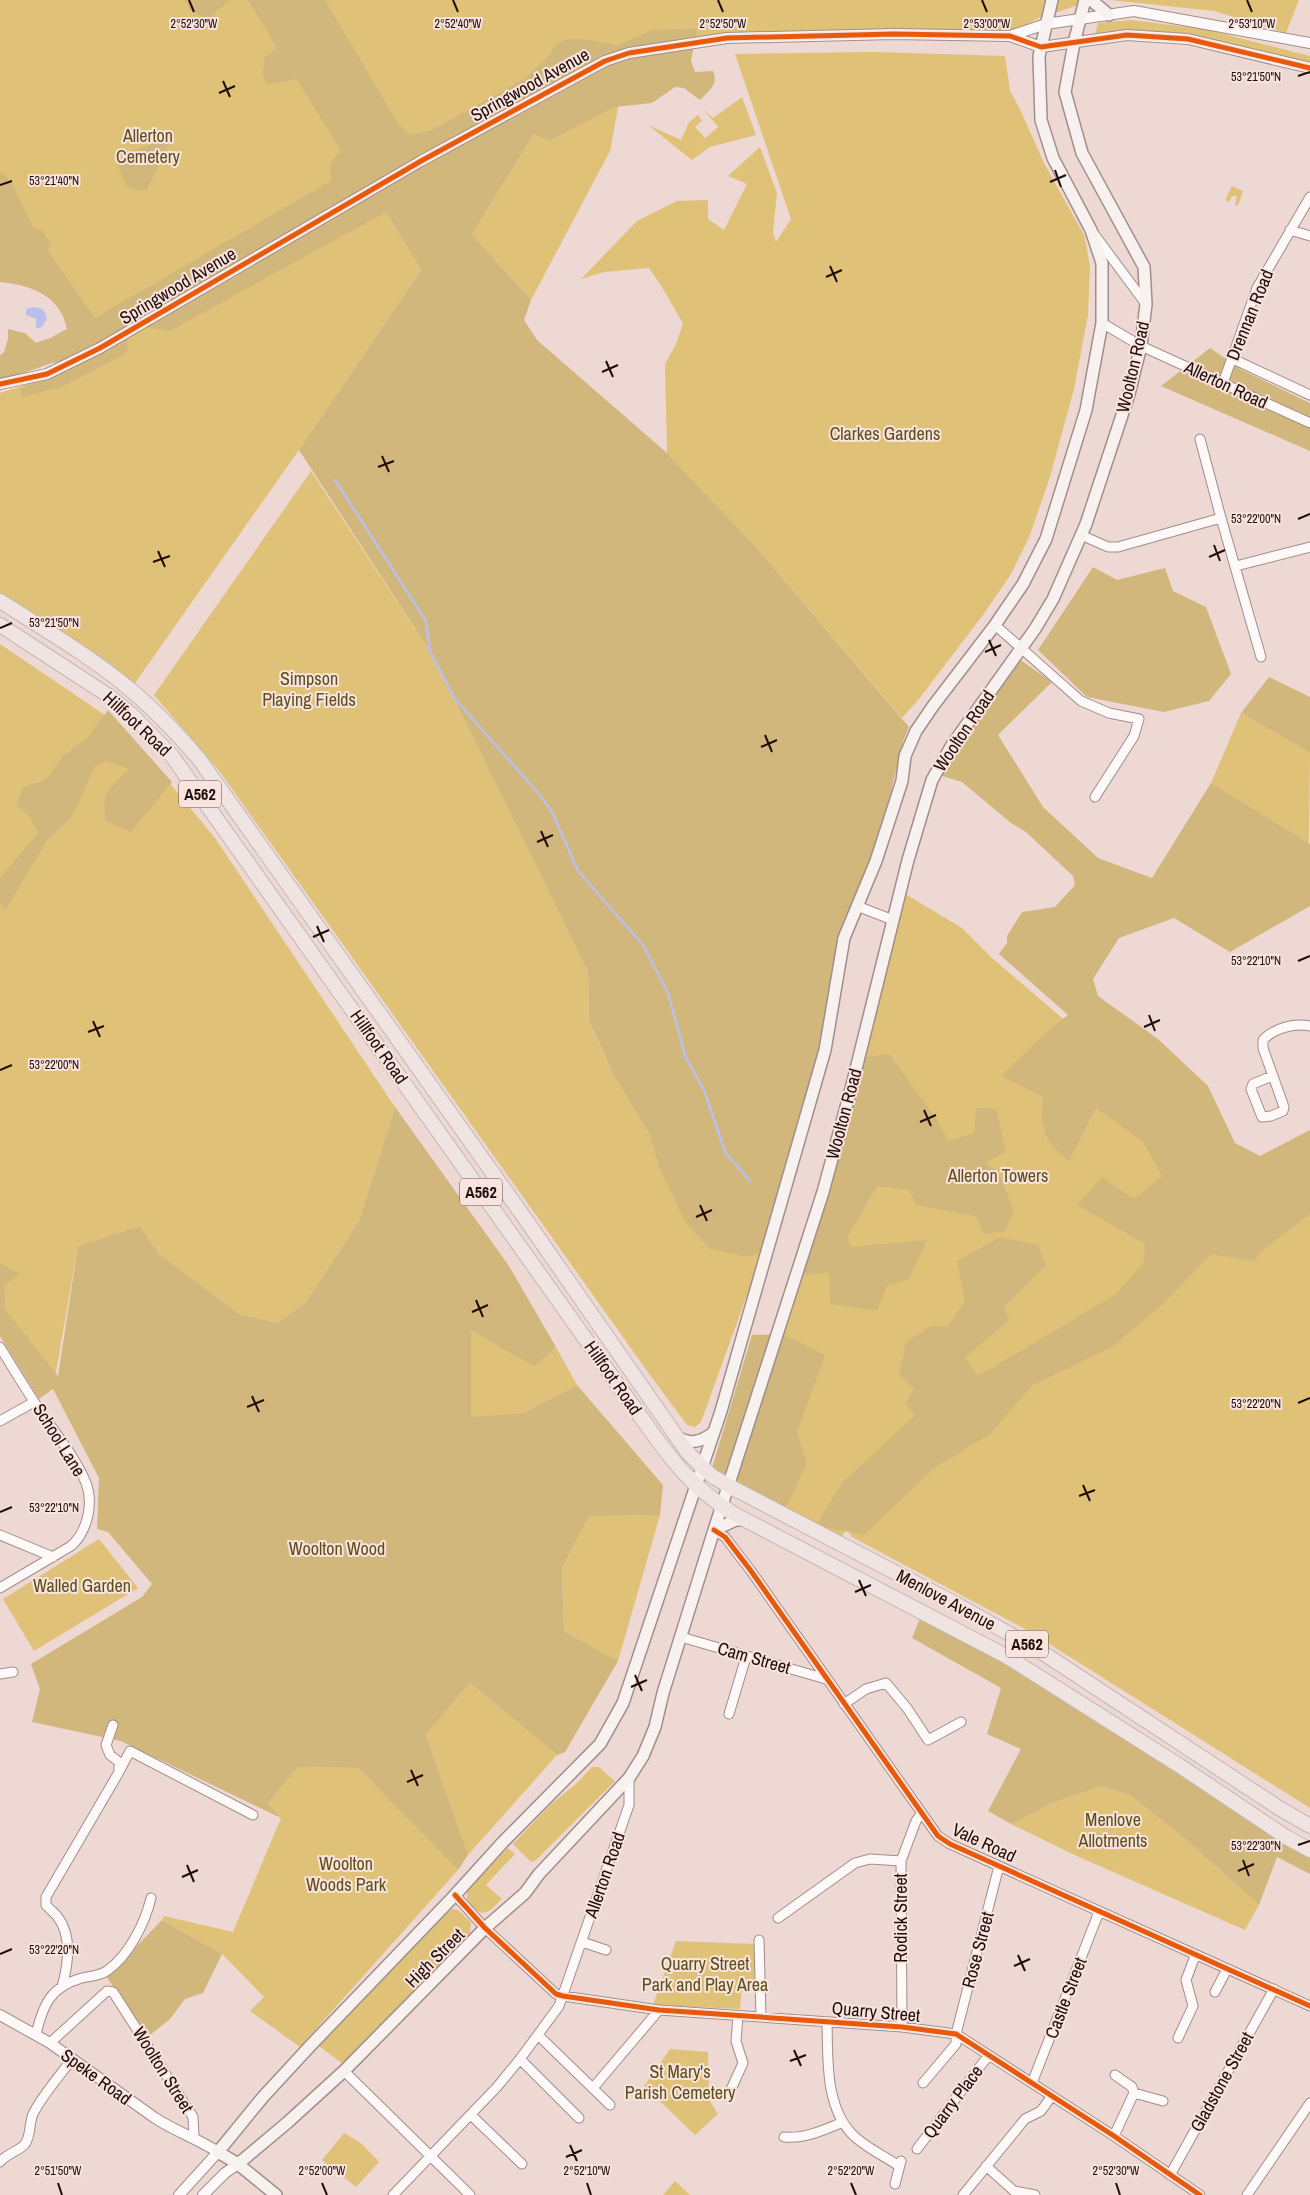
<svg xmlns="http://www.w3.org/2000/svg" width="1310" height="2195" font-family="'Archivo Narrow',sans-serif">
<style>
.green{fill:#dfc277}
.forest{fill:#d1b77b}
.water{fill:#bac0eb}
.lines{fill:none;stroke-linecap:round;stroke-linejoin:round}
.stream{stroke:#bac0eb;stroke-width:2.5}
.minor-casing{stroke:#a08e8a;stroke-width:11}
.tertiary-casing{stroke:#a08e8a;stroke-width:12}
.secondary-casing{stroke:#a08e8a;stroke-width:14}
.trunk-casing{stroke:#c3b7b5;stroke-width:16}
.minor{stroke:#fcf9f8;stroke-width:9}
.tertiary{stroke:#fcf9f8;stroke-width:10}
.secondary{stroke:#f7f2f0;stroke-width:11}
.trunk{stroke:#f0e4e2;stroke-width:14}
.cycleway-casing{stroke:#f8e3de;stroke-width:8}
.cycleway{stroke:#e8590c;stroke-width:5}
.ticks{fill:none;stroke:#1e0d09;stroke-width:2}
.labels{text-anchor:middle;stroke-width:4;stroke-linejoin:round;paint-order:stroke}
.shield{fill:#f8e3de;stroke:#5f4d49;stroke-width:1}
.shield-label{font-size:16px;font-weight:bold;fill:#1e0d09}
.street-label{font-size:18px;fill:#1e0d09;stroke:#f8e3de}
.park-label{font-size:18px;fill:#5e4e18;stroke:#f8e3de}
.ticks-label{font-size:12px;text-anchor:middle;fill:#1e0d09;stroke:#f8e3de;stroke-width:4;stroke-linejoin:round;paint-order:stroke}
</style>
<rect width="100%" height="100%" fill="#eed8d3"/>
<path class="green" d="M0,0H1046L1042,16L1010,34L893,30L628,49L99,346L0,213Z
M1056,0H1079L1078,5L1052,14Z
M1110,0H1299L1286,33L1214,11Z
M1131,20L1204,29L1310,56V67L1121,31L1095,35L1098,23Z
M875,52L1005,56L1010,91L1019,107L1044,163L1084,235L1090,266L1088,315L1074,389L1050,477L1030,535L1011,574L983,615L919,699L902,718L756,547L667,453L665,364L676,344L683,324L665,292L649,268L604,272L581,279L637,221L677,201L708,200V219L724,230L747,184L728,176L760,147L777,193L773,232L776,242L791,219L735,54Z
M628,55L610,151L531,300L472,234L534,134Z
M742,97L756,135L710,147L692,160L648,125L681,140L689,122L698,115L702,121L695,127L705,138L718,127L704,110L713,118Z
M1232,186L1243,191L1238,206L1235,205L1237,196H1232L1229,202L1225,200Z
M374,192L421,270L299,450L135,683L0,594V393L49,377Z
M311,471L433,656L588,972L589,1022L614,1076L650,1135L658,1165L763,1251L701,1422L695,1427L687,1425L650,1375L220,772L154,695Z
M0,644L124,728L215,838L395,1107L359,1221L305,1303L277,1323L239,1314L159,1254L140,1226L78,1246L53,1389L0,1316Z
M1241,713L1310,753L1309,844L1211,783Z
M902,892L962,928L992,958L1075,1029L1238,1177L1310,1140V1808L1027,1630L852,1537L848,1531L885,1455L842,1537L734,1485Z
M471,1330L533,1366L556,1347L577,1385L524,1413L471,1418Z
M660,1515L618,1661L564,1631L562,1568L589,1516Z
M99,1539L138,1588L34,1651L3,1599Z
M470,1683L557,1755L468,1855L426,1735Z
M298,1767L358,1768L458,1870L300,2047L250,2011L264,1997L222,1954L162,1920L164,1916L233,1932L281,1818L268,1803Z
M592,1767H599L615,1781L536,1860L531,1862L513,1844L551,1804L576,1784Z
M1102,1786L1131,1796L1184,1838L1259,1905L1245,1930L1079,1857L1011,1824L1052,1803Z
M508,1848L515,1854L486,1885L502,1899C486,1915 483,1919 467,1901V1890Z
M453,1909L458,1910L471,1922L470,1932L343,2064L319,2046L449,1910Z
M676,1941L755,1944L757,1987L742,1986L740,2009L653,2005Z
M670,2049L708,2052L709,2100L718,2114L695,2135L644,2086Z
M344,2133L362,2144L379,2162L356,2187L322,2160Z
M675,2181L690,2195H663Z"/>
<path class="forest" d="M185,0H230L207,20L189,9Z
M248,0H325L397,122L409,134H417L432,130L524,79L549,56L555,45L566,39H582L619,45L652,30L697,29L691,61L695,72L713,71C719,84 709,91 700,100L684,88L675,87L652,103L615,107L549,141L534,134L472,234L531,300L524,320L537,340L667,453L756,547L909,727L903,741L875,859L842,936L822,1047L763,1251L748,1257L710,1249L686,1223L658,1165L650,1135L614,1076L589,1021L588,972L433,656L299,450L421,270L386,212L170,331L142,327L128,335L127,353L61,387L22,397L20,389L53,373L55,362L0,381V355L4,352L8,339V329L25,333L36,343L50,338L67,329C60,295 31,285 0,282V171C16,182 23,211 34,228L42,230L50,243L48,251L95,318L332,180C327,164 330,162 341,150L296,79L267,85L262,72L265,57L277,48Z
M172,129L173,135L147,190L136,191L126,186L117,163L131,151L158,142L165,131Z
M1210,348L1240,369L1310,403V451L1161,386Z
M1093,567L1117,580L1165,568L1173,591L1206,607L1231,674L1209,701L1164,712L1087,697L1038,650Z
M1019,659L1052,682L998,735L1043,807L1098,858L1152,878L1211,783L1310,844V906L1230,952L1174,918L1119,938L1093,979L1098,996L1158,1039L1208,1086L1235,1143L1260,1156L1310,1130V1214L1263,1250L1254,1261L1211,1254L1164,1303L1112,1347L1033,1385L990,1434L933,1469L864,1535L816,1525L842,1483L915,1415L905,1403L914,1389L899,1374L906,1342L931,1326L947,1327L965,1301L957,1261L1000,1237L1038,1245L1046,1265L1004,1307L1009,1320L965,1358L978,1376L1116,1294L1144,1262L1145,1244L1077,1205L1102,1177L1134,1199L1162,1176L1143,1142L1096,1108L1069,1161C1042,1139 1041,1131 1043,1097L1001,1076L1052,1027L1068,1015L999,954L1007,943V936L1022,912L1055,907L1075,885L1073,876L1026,832L1011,823L962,782L939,775L952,751Z
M1269,677L1310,697V753L1241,713Z
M108,710L172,782L131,832L106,821C101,791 109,789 129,769L106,761L95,767L71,818L48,839L6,909L0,904V878L38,833L29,816L16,805L23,787L40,782L49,776L62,757L87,738Z
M889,1054L936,1118L948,1141L974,1133L976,1108L996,1109L1006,1152L985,1163L998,1171L1014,1212L1005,1231L984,1234L975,1216L916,1205L909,1190L877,1186L847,1238L851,1247L927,1240L909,1279L887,1286L877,1311L830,1304L829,1273L797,1275L859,1058Z
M395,1107L509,1266L556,1347L534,1367L471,1330V1417L524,1413L577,1385L663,1485L660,1515L589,1516L562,1568L564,1631L618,1661L565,1752L557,1755L470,1683L426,1735L468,1855L458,1870L358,1768L298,1767L268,1803L281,1818L121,1741L32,1722L40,1689L31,1664L142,1597L152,1584L108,1532L97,1529L99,1478L53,1389L39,1399L0,1336V1263L19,1274L4,1286L5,1309L58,1376L78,1246L140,1226L159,1254L239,1314L277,1323L305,1303L359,1221Z
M782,1334L825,1355L797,1432L807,1463L785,1510L712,1468L752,1335Z
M921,1616L1033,1680L1234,1810L1310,1854V1874L1277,1857L1259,1905L1184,1838L1131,1796L1102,1786L1052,1803L1011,1824L988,1811L1021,1749L987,1734L1001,1688L912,1638Z
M162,1920L222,1954L203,1993L185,1999L170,2019L145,2039L107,1977Z"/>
<path class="water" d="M34,307C42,308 45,310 47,318L42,327L36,328V319L26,315V309Z"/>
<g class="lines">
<path class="stream" d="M335,480L426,621L430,651L455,699L539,794L552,812L578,871L643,945L668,993L686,1058L704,1090L725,1152L750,1181"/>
<g class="minor-casing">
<path id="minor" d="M1290,230L1310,236
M1094,234L1146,304
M1102,323L1141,346L1310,423
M1231,358L1310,395
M1223,383L1257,288L1310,197
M1200,439L1221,518L1261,657
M1081,535L1108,547H1118L1221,518
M1236,566L1310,547
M995,625L1081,701L1109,713L1139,719L1134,736L1095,797
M857,906L893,920
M1272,1076L1253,1084L1251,1089L1262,1117L1271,1116L1283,1111L1284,1107L1263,1048V1040C1274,1028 1294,1023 1310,1026
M0,1347C14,1370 28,1393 43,1415C57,1435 77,1460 86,1483C94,1504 87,1532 71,1546L0,1588
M0,1421L34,1402
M714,1530L725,1537L751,1571L938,1836L950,1844L1310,2006
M0,1535L53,1557
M681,1637L826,1679
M0,1674L13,1672
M844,1704L866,1689L886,1683L907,1708L928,1740L961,1722
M729,1714L746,1657
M120,1770L130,1751L253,1815
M455,1895L485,1928L556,1994L563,1996L659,2010L902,2027L956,2034L1114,2136L1200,2195
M778,1918L855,1863L870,1859L901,1861
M759,1940L761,2017
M582,1942L606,1950
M62,1987C68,1965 73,1936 57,1916C54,1912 49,1909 46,1905V1897L119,1772V1762L110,1755L106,1745L113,1725
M1215,1992L1227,1969
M827,2022C828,2059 825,2104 851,2133C864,2147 883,2155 899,2166
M902,2027L901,1861L916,1821L921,1814
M36,2034C43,2005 50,1987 82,1978C90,1976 101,1976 108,1970C129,1955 145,1923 151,1898
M538,2035L610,2105
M1178,2038L1193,2006L1186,1980L1195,1956
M50,2043L107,1991L113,1992L193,2117L194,2137
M520,2059L579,2118
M344,2071L470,2195
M923,2083L956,2044V2034L999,1866
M1032,2083L1099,1912
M593,2088L659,2010
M1134,2093L1163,2101
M728,2096L743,2063L736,2041L738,2016
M471,2115L522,2164
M1114,2136L1134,2093L1132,2087L1115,2075
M784,2137C805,2139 824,2130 843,2122
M917,2149L988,2056
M0,2162C7,2153 18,2152 25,2144C31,2136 29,2123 33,2114C43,2094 59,2077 72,2059
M986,2166L1014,2191L1035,2195
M1170,2175L1274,1989
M895,2184L901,2161
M393,2195L497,2087L520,2059L559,2006L629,1805V1778
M963,2195L1025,2119L1041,2111L1051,2097
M1247,2195L1310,2103"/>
</g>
<g class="tertiary-casing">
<path id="tertiary" d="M1010,36L1046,24L1134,11L1310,43
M0,384L47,374L100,348L421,161L605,61L629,53L727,38L894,34L1010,36L1041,47L1127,35L1188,39L1310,68
M0,2015L50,2043L155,2118C175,2131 198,2139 218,2152L179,2195
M203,2195L225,2173L238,2164"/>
</g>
<g class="secondary-casing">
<path id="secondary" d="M1091,0L1109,15
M677,1437C690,1445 701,1442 713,1433
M714,1530L736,1520H746
M238,2164L288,2122L344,2071L485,1928L525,1893L539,1874L629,1778L643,1756L655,1727L663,1693L714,1530L823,1192L852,1085L908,860L932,780L952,745L1035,629L1053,599L1086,524L1129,394L1141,346L1146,304L1144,267L1082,153L1065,92L1074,43L1085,0
M276,2195L238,2164L218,2152L263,2097L311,2045L455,1895L503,1842L600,1744L623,1703L721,1411L825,1050L844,938L876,861L902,781L905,756L916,731L933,706L995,625L1023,584L1046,539L1086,410L1102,323V263L1091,230L1053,158L1041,120L1039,56L1052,0"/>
</g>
<g class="trunk-casing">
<path id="trunk" d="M0,601C42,628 87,654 126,686C153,708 176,732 199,759L526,1220L688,1453L712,1476L729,1486L956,1604L1040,1651L1279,1808L1310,1826
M0,625L109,696L133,716L172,756L633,1406C666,1452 685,1483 734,1514L1006,1656L1180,1766L1286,1837L1310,1850"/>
</g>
<use href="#minor" class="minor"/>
<use href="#tertiary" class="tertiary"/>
<use href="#secondary" class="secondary"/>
<use href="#trunk" class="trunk"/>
<g class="cycleway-casing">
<path id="cycleway" d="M0,384L47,374L100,348L421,161L605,61L629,53L727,38L894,34L1010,36L1041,47L1127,35L1188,39L1310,68
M714,1530L725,1537L751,1571L938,1836L950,1844L1310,2006
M455,1895L485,1928L556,1994L563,1996L659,2010L902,2027L956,2034L1114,2136L1200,2195"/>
</g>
<use href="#cycleway" class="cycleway"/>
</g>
<path class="ticks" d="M189,0L194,12M453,0L458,12M718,0L723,12M982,0L987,12M1247,0L1252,12M1298,76L1310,72M223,81L230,97M219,93L235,86M1055,170L1061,187M1050,182L1066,175M0,185L12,181M830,266L837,282M826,277L842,270M606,361L613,377M602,372L618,365M382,456L389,472M378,467L394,461M1298,519L1310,514M1214,545L1220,561M158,551L165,567M1209,557L1225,550M153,562L170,556M0,628L12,623M989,640L996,656M985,652L1001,645M765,735L772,752M761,747L777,740M541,831L548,847M537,842L553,835M317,926L324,942M313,937L329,930M1298,961L1310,956M1149,1015L1155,1031M93,1021L100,1037M1144,1027L1160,1020M88,1032L104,1026M0,1070L12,1065M924,1110L931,1126M920,1122L936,1115M700,1205L707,1221M696,1217L712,1210M476,1300L483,1317M472,1312L488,1305M252,1396L259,1412M1298,1403L1310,1398M247,1407L264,1400M1083,1485L1090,1501M1079,1496L1095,1490M0,1512L12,1507M859,1580L866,1596M855,1592L871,1585M635,1675L642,1691M631,1687L647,1680M411,1770L418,1786M407,1782L423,1775M1298,1845L1310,1841M1243,1860L1249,1876M187,1865L194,1882M1238,1871L1254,1864M182,1877L198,1870M0,1954L12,1949M1018,1955L1025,1971M1014,1966L1030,1959M794,2050L801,2066M790,2061L806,2055M570,2145L577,2161M566,2157L582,2150M58,2183L62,2195M322,2183L327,2195M587,2183L591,2195M851,2183L856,2195M1116,2183L1120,2195"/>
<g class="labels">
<g class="shield">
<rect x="179" y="780.5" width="42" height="27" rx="4"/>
<rect x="460" y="1178.5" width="42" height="27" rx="4"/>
<rect x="1006" y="1630.5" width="42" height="27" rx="4"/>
</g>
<g class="shield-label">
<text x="200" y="800">A562</text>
<text x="481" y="1198">A562</text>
<text x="1027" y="1650">A562</text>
</g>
<g class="street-label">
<text transform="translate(530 85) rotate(-29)" y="6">Springwood Avenue</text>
<text transform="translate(178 286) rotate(-31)" y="6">Springwood Avenue</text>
<text transform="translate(1250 315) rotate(-68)" y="6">Drennan Road</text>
<text transform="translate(1133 367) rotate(-77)" y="6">Woolton Road</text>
<text transform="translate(1226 385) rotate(25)" y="6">Allerton Road</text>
<text transform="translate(137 724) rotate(43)" y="6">Hillfoot Road</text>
<text transform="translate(964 731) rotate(-56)" y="6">Woolton Road</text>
<text transform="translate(379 1047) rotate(55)" y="6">Hillfoot Road</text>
<text transform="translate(844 1114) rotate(-75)" y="6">Woolton Road</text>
<text transform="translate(613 1378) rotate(55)" y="6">Hillfoot Road</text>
<text transform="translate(59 1440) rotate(58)" y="6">School Lane</text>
<text transform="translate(946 1600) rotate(28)" y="6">Menlove Avenue</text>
<text transform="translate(754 1658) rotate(16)" y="6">Cam Street</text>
<text transform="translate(984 1843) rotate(25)" y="6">Vale Road</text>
<text transform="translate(605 1875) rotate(-71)" y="6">Allerton Road</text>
<text transform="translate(901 1918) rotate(-90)" y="6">Rodick Street</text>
<text transform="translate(978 1950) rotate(-75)" y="6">Rose Street</text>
<text transform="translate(435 1958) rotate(-45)" y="6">High Street</text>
<text transform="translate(1066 1998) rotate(-69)" y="6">Castle Street</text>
<text transform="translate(876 2012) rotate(5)" y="6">Quarry Street</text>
<text transform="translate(163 2070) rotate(58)" y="6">Woolton Street</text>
<text transform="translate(96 2077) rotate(36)" y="6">Speke Road</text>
<text transform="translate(1222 2082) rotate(-61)" y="6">Gladstone Street</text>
<text transform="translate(953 2102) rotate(-53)" y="6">Quarry Place</text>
</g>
<g class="park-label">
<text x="148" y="142">Allerton<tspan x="148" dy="21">Cemetery</tspan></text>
<text x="885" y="440">Clarkes Gardens</text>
<text x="309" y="685">Simpson<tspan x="309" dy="21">Playing Fields</tspan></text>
<text x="998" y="1182">Allerton Towers</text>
<text x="337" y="1555">Woolton Wood</text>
<text x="82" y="1592">Walled Garden</text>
<text x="1113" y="1826">Menlove<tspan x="1113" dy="21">Allotments</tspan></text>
<text x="346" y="1870">Woolton<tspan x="346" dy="21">Woods Park</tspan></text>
<text x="705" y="1970">Quarry Street<tspan x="705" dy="21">Park and Play Area</tspan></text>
<text x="680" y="2078">St Mary's<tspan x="680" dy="21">Parish Cemetery</tspan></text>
</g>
</g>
<g class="ticks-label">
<text x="194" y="28">2°52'30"W</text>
<text x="458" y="28">2°52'40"W</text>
<text x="723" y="28">2°52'50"W</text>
<text x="987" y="28">2°53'00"W</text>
<text x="1252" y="28">2°53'10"W</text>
<text x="1256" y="81">53°21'50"N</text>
<text x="54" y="185">53°21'40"N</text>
<text x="1256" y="523">53°22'00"N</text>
<text x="54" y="627">53°21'50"N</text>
<text x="1256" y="965">53°22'10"N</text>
<text x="54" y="1069">53°22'00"N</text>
<text x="1256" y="1408">53°22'20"N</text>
<text x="54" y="1512">53°22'10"N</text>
<text x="1256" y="1850">53°22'30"N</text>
<text x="54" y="1954">53°22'20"N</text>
<text x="58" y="2175">2°51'50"W</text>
<text x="322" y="2175">2°52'00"W</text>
<text x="587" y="2175">2°52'10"W</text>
<text x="851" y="2175">2°52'20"W</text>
<text x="1116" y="2175">2°52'30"W</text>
</g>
</svg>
